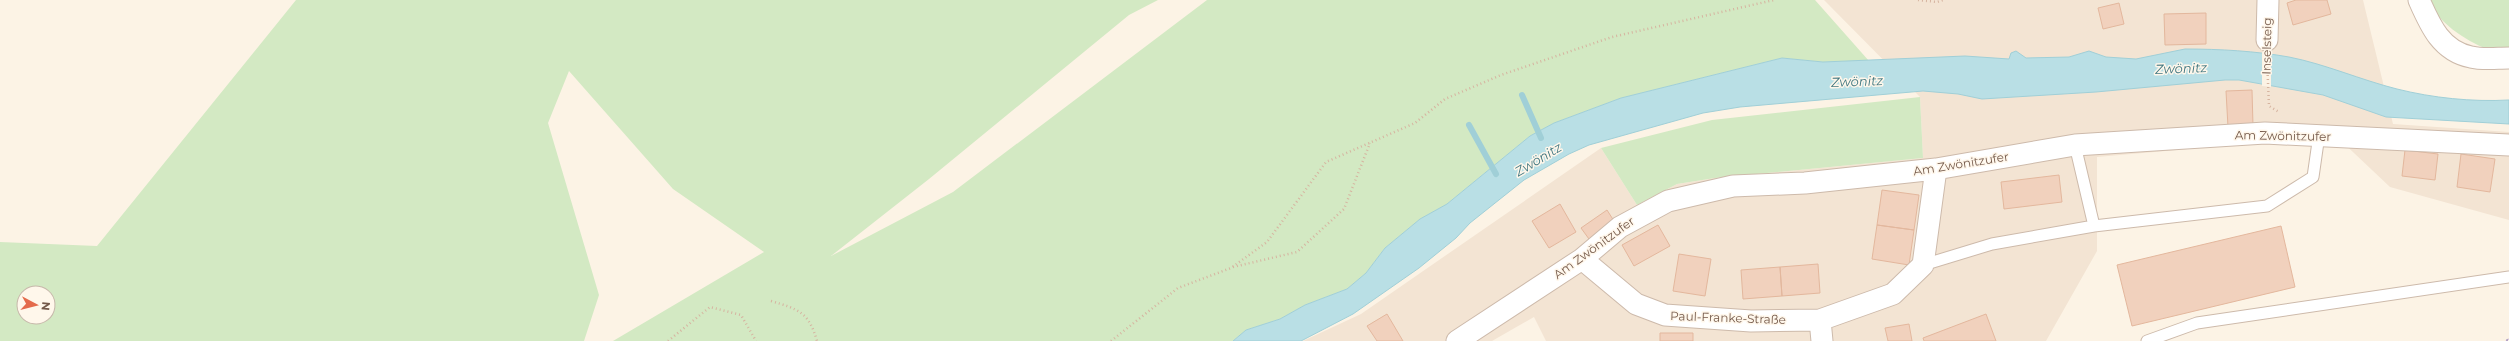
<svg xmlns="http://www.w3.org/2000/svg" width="2509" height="341" font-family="Montserrat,sans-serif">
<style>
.residential{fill:#f3e4d3}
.green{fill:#d3e9c3;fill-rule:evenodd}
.water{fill:#b9dfe5;stroke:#a0cfd7}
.pier{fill:#fcf3e5}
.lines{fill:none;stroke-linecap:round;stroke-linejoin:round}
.stream{stroke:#a0cfd7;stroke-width:6}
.building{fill:#f1d1bd;stroke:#e3b79d}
.lane-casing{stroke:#cdbaab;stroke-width:13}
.street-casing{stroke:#cdbaab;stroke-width:23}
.path{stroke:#d6b4a0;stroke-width:2.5;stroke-dasharray:1 3;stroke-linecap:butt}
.lane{stroke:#fff;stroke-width:11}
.street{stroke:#fff;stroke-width:21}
.rail-casing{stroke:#b5a3c5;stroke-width:4.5}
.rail{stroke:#fff7eb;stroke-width:3;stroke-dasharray:9;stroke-linecap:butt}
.labels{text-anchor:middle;stroke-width:3;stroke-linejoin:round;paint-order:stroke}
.street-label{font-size:12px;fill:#74594a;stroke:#fff7eb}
.water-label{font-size:13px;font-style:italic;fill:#417780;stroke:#fff7eb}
</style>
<rect width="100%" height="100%" fill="#fcf3e5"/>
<path class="residential" d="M1824,0H2363L2393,124L2509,132V220L2390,187L2336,136L2097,157V251L2046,341H1546L1534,317L1492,341H1303L1361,314L1601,148L1637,205L1677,184L1715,178L1923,158L1920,97Z"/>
<path class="green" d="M296,0H1158L1129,15L929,179L831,256L953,192L1207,0H1815L1869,61L1823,62L1782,58L1621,98L1554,123L1530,136L1447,204L1420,219L1385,248L1366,273L1347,289L1305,305L1280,319L1246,330L1233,341H613L764,252L673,189L569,71L548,123L599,295L584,341H0V242L97,246ZM24,293H48V317H24Z
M2428,0H2509V48C2503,49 2493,51 2487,49C2466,41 2436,21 2428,0Z
M1920,97L1923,158L1715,178L1677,184L1637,205L1601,148L1712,120Z"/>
<path class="water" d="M2185,49C2220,49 2255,51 2289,57C2325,64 2361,80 2397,89C2433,98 2472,102 2509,100V124L2386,117L2323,95L2239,80H2225L2096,92L1982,99L1958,94L1923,91L1740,107L1703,113L1589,145L1569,154L1524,180L1470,223L1456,238L1419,268L1353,314L1301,341H1233L1246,330L1280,319L1305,305L1347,289L1366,273L1385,248L1420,219L1447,204L1530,136L1554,123L1621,98L1782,58L1823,62L1965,56L2009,59L2011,53L2016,51L2026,58L2069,57L2089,51L2106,57L2136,59Z"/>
<path class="pier" d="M2262,52L2271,53V87L2262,86Z"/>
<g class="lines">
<path class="stream" d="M1522,95L1541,138
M1469,125L1496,174"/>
</g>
<path class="building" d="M2296,0H2327L2331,14L2293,25L2287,3Z
M2119,3L2124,24L2103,29L2098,8Z
M2206,13V44L2165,45L2164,14Z
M2252,90L2253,126L2228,127L2226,91Z
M2405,150L2438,154L2435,180L2402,176Z
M2461,154L2495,159L2490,192L2457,187Z
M2059,175L2062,202L2004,209L2001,182Z
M1882,190L1919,195L1914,230L1877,225Z
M1560,204L1576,232L1549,248L1532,221Z
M1607,210L1614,221L1589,239L1581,228Z
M1658,225L1670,246L1634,266L1622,245Z
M1877,225L1914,230L1909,265L1872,259Z
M2281,226L2295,287L2132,326L2117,265Z
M1679,254L1711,259L1705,296L1673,291Z
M1818,264L1820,293L1782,296L1780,267Z
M1780,267L1782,296L1743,299L1741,270Z
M1387,314L1403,341H1377L1367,326Z
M1986,314L1996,341H1924L1923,338Z
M1909,324L1912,341H1888L1885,328Z
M1660,333H1693V341H1660Z"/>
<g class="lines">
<g class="lane-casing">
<path id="lane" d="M2075,145L2094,226
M1923,265L1992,244L2094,226L2267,206L2313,177L2319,135
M2147,341L2197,323L2509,277"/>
</g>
<g class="street-casing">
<path id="street" d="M2419,0C2430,25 2441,51 2471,57C2483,60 2497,58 2509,58
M2267,40L2268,0
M1582,259L1636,304L1665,315L1751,321L1820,320L1893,294L1923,265L1936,169
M1820,320L1822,341
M1457,341L1582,259L1620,227L1668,201L1733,186L1805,183L1936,169L2075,145L2265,133L2509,145"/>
</g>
<path class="path" d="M1918,0L1937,2L1943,0
M2267,59L2269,106L2279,112
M1233,267L1297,252L1344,209L1370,143
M771,301C798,309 809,312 817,341
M668,341L710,307L741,315L756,341
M1111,341L1178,288L1231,268L1267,242L1326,162L1415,123L1445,99L1501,75L1612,37L1774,0"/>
<use href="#lane" class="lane"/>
<use href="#street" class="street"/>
<g class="rail-casing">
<path id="rail" d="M2508,341H2509"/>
</g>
<use href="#rail" class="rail"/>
</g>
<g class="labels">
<g class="street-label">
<text transform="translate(2267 46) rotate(-89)" y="4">Inselsteig</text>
<text transform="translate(2283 136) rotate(1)" y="4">Am Zwönitzufer</text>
<text transform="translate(1961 164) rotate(-9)" y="4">Am Zwönitzufer</text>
<text transform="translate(1594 248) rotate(-36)" y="4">Am Zwönitzufer</text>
<text transform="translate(1728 318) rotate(2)" y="4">Paul-Franke-Straße</text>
</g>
<g class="water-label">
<text transform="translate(2181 68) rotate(-2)" y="5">Zwönitz</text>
<text transform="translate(1857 81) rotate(-2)" y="5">Zwönitz</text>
<text transform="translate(1538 159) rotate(-31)" y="5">Zwönitz</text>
</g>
</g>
<g transform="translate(36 305) rotate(97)"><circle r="19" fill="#fff7eb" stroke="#c7b8ab"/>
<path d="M0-3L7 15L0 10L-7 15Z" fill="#e46b4c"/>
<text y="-6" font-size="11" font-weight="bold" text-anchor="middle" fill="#74594a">N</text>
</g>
</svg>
